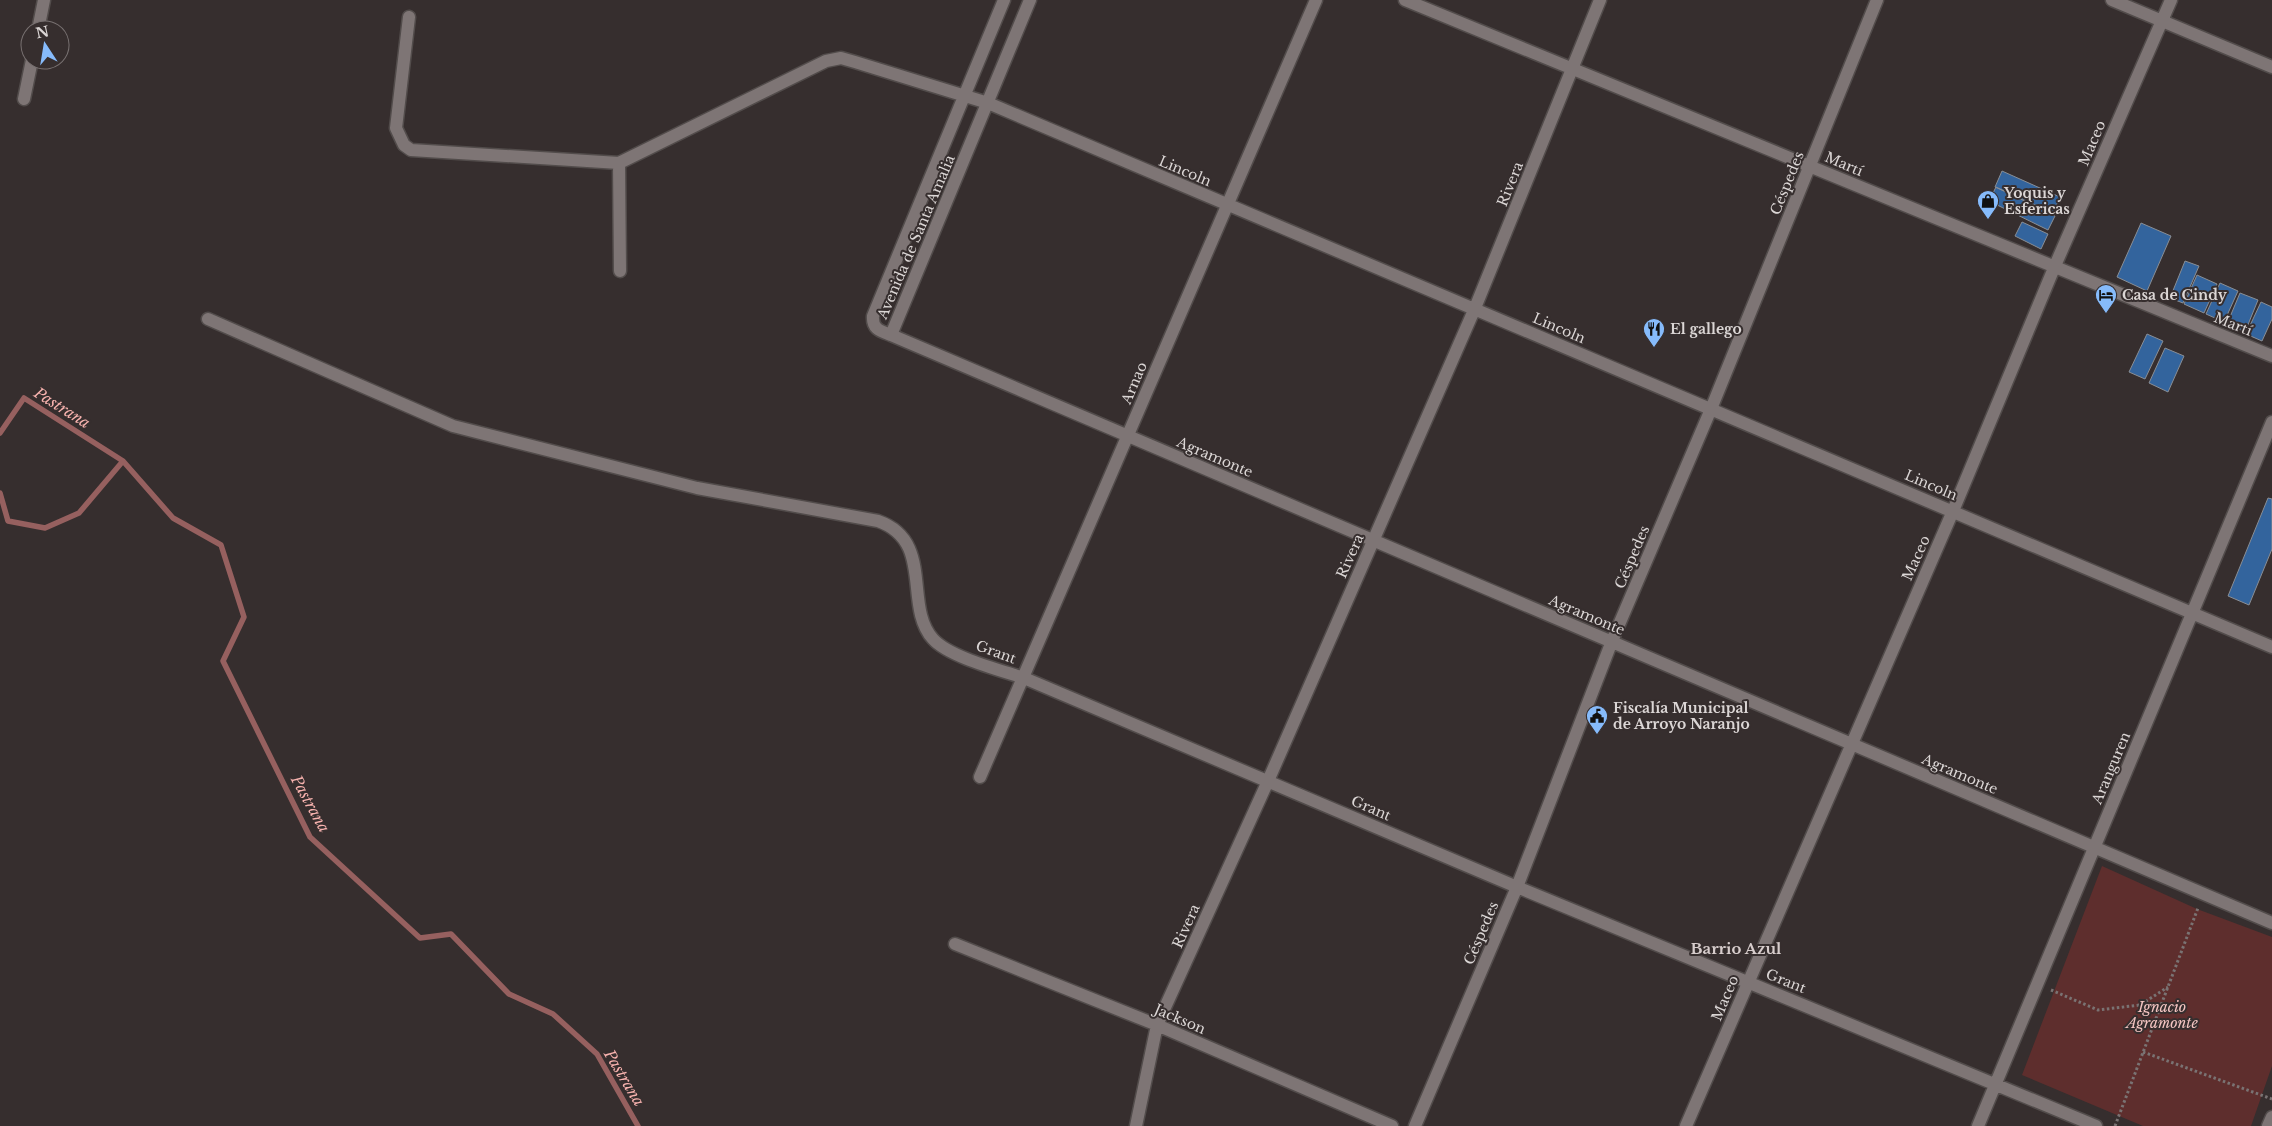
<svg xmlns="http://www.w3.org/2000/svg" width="2272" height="1126" font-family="'Libre Baskerville',serif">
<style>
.green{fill:#5e2e2d}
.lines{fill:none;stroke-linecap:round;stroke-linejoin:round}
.stream{stroke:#96605f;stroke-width:5.5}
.building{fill:#33649d;stroke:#898e95}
.minor-casing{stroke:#524c4b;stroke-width:15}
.path{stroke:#7a7373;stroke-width:3;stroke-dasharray:2.5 2.5;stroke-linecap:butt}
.minor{stroke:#7e7575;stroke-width:12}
.labels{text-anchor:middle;stroke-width:4;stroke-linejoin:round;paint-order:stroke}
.street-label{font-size:14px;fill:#dbd6d5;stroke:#362e2e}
.poi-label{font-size:14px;font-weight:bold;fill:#dbd6d5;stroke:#362e2e;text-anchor:start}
.park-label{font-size:14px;font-style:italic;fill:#f4c5c2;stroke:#362e2e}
.water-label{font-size:15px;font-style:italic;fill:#f8b3af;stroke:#362e2e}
.neighbourhood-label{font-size:15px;font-weight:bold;fill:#d7cdcc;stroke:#362e2e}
</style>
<rect width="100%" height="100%" fill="#362e2e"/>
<path class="green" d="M2102,866L2197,909L2272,937V1066L2251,1126H2143L2022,1075Z"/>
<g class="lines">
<path class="stream" d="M0,433L24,398L123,461L173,518L221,545L244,617L223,661L310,837L420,938L451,934L509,994L553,1014L597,1054L638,1126
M0,493L8,521L45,528L79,513L123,461"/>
</g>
<path class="building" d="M2002,171L2060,197L2053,213L1995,187Z
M1996,187L2055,216L2048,230L1989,201Z
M2022,222L2048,234L2041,249L2015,236Z
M2141,223L2171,236L2147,291L2117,277Z
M2185,261L2199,266L2183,303L2170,298Z
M2197,275L2217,284L2204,313L2184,304Z
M2220,283L2238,291L2224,322L2206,314Z
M2240,293L2258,300L2245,332L2227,324Z
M2261,302L2272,307V319L2262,341L2246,334Z
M2147,334L2163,341L2145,379L2129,372Z
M2165,348L2184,356L2168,392L2149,383Z
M2268,498L2272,499V549L2249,605L2228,596Z"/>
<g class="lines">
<g class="minor-casing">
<path id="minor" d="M1004,0L873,316C872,329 880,331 891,335L1030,0
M1405,0L2272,356
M2112,0L2272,67
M409,17L396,128L404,145L411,150L619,163L826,61L841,58L855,62L988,103L2272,647
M38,30L44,0
M24,99L32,60
M619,163L620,271
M208,319L453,426L697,488L878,521C935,541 903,606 933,639C949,657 1000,670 1024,678L1517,887L2096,1126
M891,335L2272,923
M980,777L1316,0
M955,944L1157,1025L1392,1126
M1136,1126L1157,1025L1268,781L1475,308L1600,0
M1415,1126L1517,887L1612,641L1711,409L1877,0
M1686,1126L1953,511L2054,268L2171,0
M1978,1126L2272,422
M2268,1126L2272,1117"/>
</g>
<path class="path" d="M2051,990L2098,1010L2140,1005L2168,987
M2143,1052L2272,1099
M2115,1126L2198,908"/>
<use href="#minor" class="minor"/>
</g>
<defs>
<g id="shop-pin" transform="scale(1.125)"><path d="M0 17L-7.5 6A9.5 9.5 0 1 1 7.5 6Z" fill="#86bbfb" stroke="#362e2e"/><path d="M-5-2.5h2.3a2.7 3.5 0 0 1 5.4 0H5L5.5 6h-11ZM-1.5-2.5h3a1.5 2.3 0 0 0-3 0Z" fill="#111"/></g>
<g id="hotel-pin" transform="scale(1.125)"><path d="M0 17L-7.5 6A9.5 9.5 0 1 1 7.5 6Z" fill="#86bbfb" stroke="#362e2e"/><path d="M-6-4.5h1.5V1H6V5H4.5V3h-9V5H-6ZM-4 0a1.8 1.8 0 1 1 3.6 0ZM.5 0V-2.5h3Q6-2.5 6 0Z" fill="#111"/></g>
<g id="restaurant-pin" transform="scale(1.125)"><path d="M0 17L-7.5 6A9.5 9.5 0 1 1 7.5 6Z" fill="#86bbfb" stroke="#362e2e"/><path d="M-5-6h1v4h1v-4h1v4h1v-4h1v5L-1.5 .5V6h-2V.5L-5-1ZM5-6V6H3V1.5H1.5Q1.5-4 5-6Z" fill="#111"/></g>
<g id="civic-pin" transform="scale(1.125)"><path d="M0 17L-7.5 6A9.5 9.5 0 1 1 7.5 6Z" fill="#86bbfb" stroke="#362e2e"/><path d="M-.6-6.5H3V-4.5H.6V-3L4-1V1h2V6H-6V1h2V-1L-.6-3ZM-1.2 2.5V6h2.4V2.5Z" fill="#111"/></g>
</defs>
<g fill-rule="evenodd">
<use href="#shop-pin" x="1988" y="201"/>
<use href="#hotel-pin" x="2106" y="295"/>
<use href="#restaurant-pin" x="1654" y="329"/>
<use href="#civic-pin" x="1597" y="716"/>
</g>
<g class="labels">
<g class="street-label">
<text transform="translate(2092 143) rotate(-67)" y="5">Maceo</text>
<text transform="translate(1844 164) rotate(23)" y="5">Martí</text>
<text transform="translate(1185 171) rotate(23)" y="5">Lincoln</text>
<text transform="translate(1787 183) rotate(-68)" y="5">Céspedes</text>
<text transform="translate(1510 184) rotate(-68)" y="5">Rivera</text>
<text transform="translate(916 237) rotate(-67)" y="5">Avenida de Santa Amalia</text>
<text transform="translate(2233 324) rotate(22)" y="5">Martí</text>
<text transform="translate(1559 328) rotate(23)" y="5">Lincoln</text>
<text transform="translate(1134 383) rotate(-67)" y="5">Arnao</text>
<text transform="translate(1215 457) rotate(23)" y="5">Agramonte</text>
<text transform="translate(1931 485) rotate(23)" y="5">Lincoln</text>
<text transform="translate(1350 556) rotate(-66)" y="5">Rivera</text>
<text transform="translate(1632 557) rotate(-67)" y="5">Céspedes</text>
<text transform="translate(1916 558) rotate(-66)" y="5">Maceo</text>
<text transform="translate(1587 615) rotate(23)" y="5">Agramonte</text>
<text transform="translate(996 652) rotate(20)" y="5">Grant</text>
<text transform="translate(2111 768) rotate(-67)" y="5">Aranguren</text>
<text transform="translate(1960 774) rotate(23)" y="5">Agramonte</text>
<text transform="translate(1371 808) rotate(23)" y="5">Grant</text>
<text transform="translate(1186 926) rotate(-66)" y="5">Rivera</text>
<text transform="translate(1481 933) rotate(-67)" y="5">Céspedes</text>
<text transform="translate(1786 981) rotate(22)" y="5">Grant</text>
<text transform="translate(1725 998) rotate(-67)" y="5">Maceo</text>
<text transform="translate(1180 1019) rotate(23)" y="5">Jackson</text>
</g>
<g class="poi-label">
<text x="2004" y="198">Yoquis y<tspan x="2004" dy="16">Esfericas</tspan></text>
<text x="2122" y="300">Casa de Cindy</text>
<text x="1670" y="334">El gallego</text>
<text x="1613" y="713">Fiscalía Municipal<tspan x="1613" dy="16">de Arroyo Naranjo</tspan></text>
</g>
<g class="park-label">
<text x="2162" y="1012">Ignacio<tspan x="2162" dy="16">Agramonte</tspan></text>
</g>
<g class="water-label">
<text transform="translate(62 408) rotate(32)" y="5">Pastrana</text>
<text transform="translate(310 804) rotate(61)" y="5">Pastrana</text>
<text transform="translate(624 1078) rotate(59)" y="5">Pastrana</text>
</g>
<g class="neighbourhood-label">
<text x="1736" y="954">Barrio Azul</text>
</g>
</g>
<g transform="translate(45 45) rotate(348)"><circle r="24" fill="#362e2e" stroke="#787171"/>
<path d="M0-4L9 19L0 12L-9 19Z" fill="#86bbfb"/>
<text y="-8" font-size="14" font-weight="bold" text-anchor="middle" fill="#dbd6d5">N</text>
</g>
</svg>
